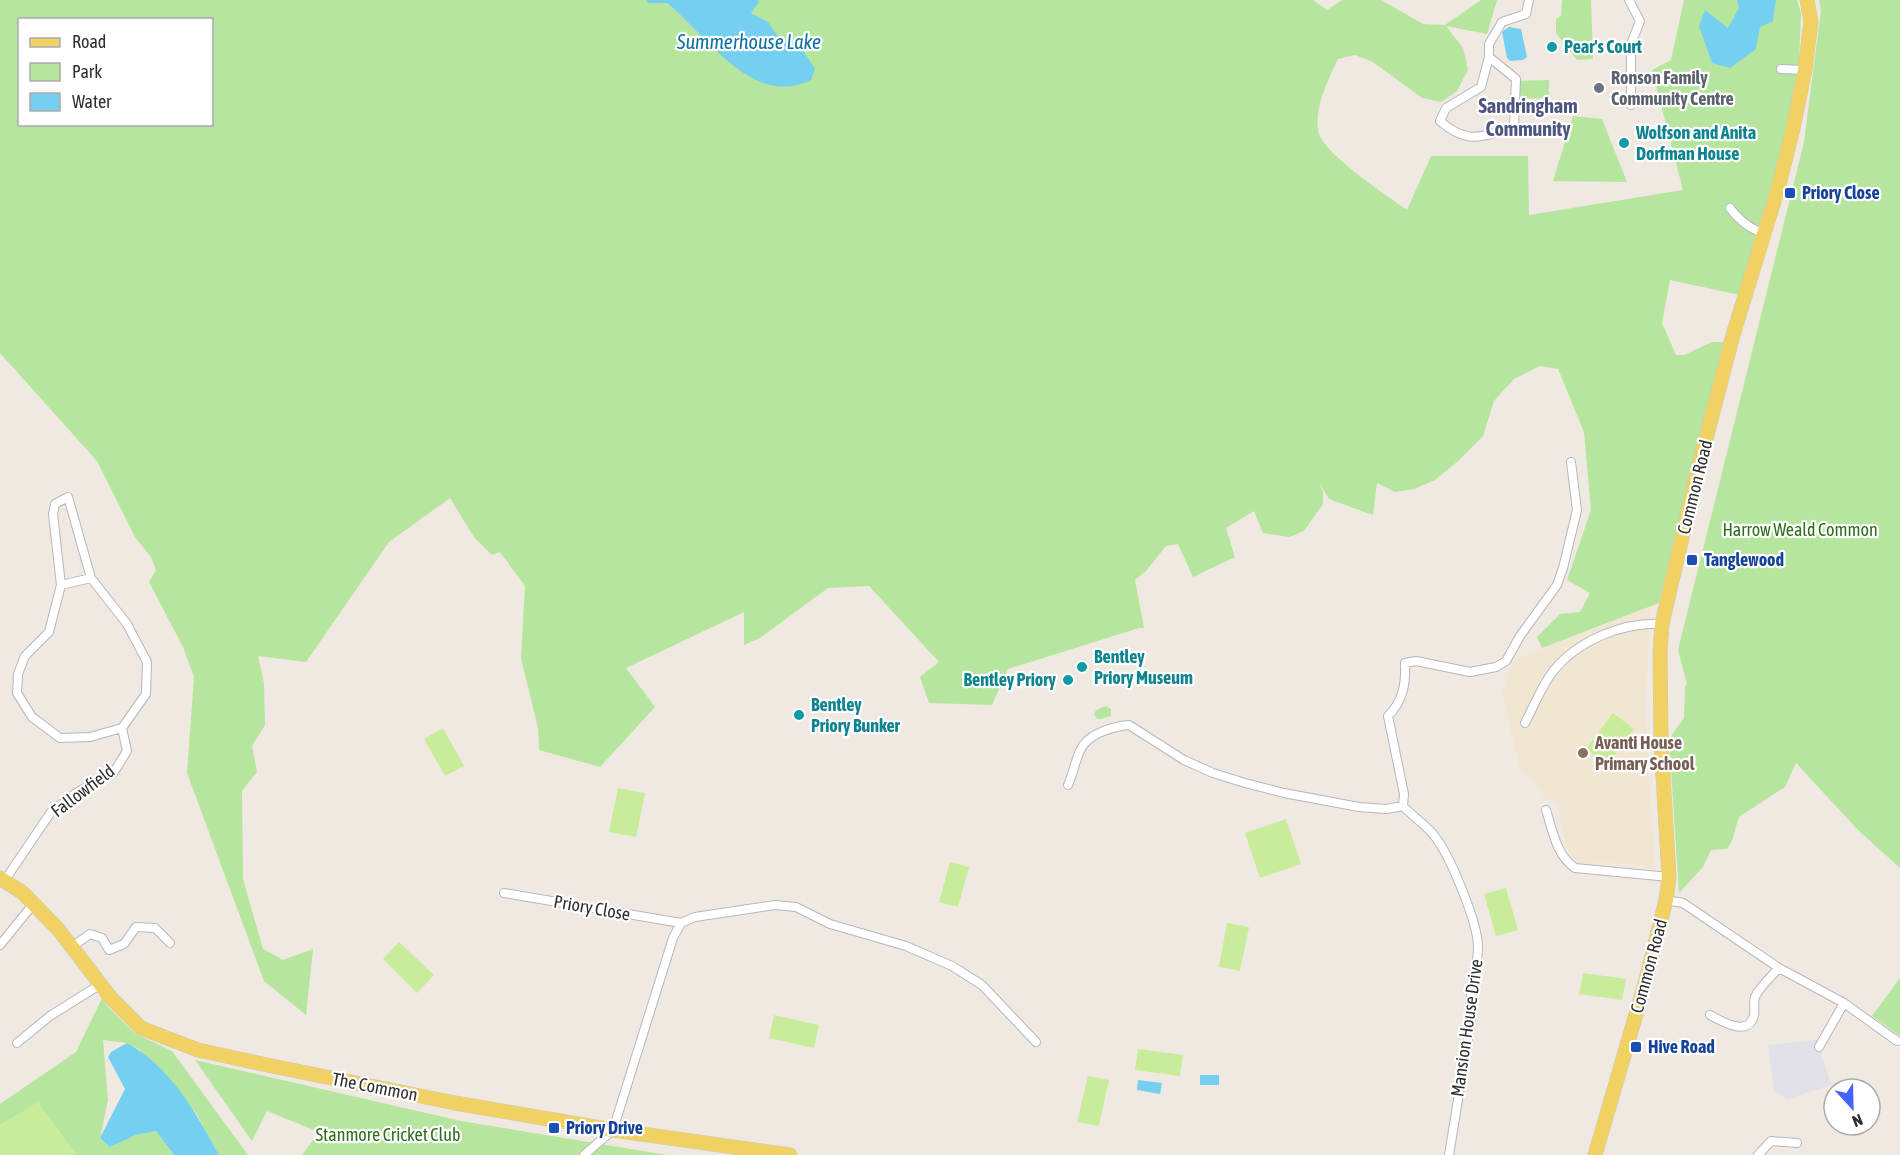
<svg xmlns="http://www.w3.org/2000/svg" width="1900" height="1155" font-family="'Asap Condensed',sans-serif">
<style>
.industrial{fill:#e3e1e8}
.education{fill:#f0e6d1}
.green{fill:#b6e59e;fill-rule:evenodd}
.pitch{fill:#c9ec9a}
.water{fill:#75cff0}
.lines{fill:none;stroke-linecap:round;stroke-linejoin:round}
.minor-casing{stroke:#b4b7c1;stroke-width:10}
.primary-casing{stroke:#c9c9c9;stroke-width:15}
.minor{stroke:#fff;stroke-width:8}
.primary{stroke:#f2d163;stroke-width:14}
.culture-dot{fill:#0f9aa8;stroke:#fff;stroke-width:2}
.worship-dot{fill:#6b7280;stroke:#fff;stroke-width:2}
.transit-dot{fill:#1a4fb4;stroke:#fff;stroke-width:2}
.education-dot{fill:#8d6e63;stroke:#fff;stroke-width:2}
.labels{text-anchor:middle;stroke-width:4.5;stroke-linejoin:round;paint-order:stroke}
.culture-label{font-size:18px;font-weight:bold;fill:#0d838f;stroke:#fff;text-anchor:start}
.worship-label{font-size:18px;font-weight:bold;fill:#5b616d;stroke:#fff;text-anchor:start}
.transit-label{font-size:18px;font-weight:bold;fill:#164399;stroke:#fff;text-anchor:start}
.street-label{font-size:18px;fill:#2e2e2e;stroke:#fff}
.park-label{font-size:18px;fill:#2c6e1b;stroke:#fff}
.education-label{font-size:18px;font-weight:bold;fill:#785e54;stroke:#fff;text-anchor:start}
.water-label{font-size:20px;font-style:italic;fill:#0d6fa3;stroke:#fff}
.neighbourhood-label{font-size:20px;font-weight:bold;fill:#4d5680;stroke:#fff}
</style>
<rect width="100%" height="100%" fill="#efe9e1"/>
<path class="industrial" d="M1817,1040L1822,1050V1055L1831,1085L1788,1099L1774,1091L1768,1045Z"/>
<path class="education" d="M1651,607L1645,704L1655,869L1619,863H1583L1577,861L1569,853L1560,824V806L1556,802L1545,799L1535,783L1520,769L1502,694L1512,661Z"/>
<path class="green" d="M0,0H646L648,3H667L678,12L801,47L777,35L767,22L751,13L758,2V0H1313L1327,10L1342,0H1381L1423,24L1445,25L1481,0H1497L1487,34L1446,26L1463,48L1468,70L1457,91L1441,102L1422,98L1373,62L1355,55L1338,59C1328,80 1315,105 1318,130C1320,152 1388,196 1407,210L1431,156H1528L1529,215L1683,190L1652,70L1671,60L1684,0H1797L1801,13L1799,66L1780,171L1753,246L1740,295L1670,280L1662,323L1676,355H1684L1712,342H1727L1699,440L1659,603L1542,648L1537,637L1560,614L1580,612L1590,593L1567,580L1591,510L1584,432L1558,369L1540,366L1514,379L1494,401L1483,436L1457,462L1435,480L1414,489L1395,492L1377,483L1373,515L1329,499L1319,482L1323,492V504L1304,531L1289,537L1263,533L1254,511L1226,528L1235,557L1193,577L1178,544L1166,546L1146,571L1135,580L1144,628H1139L1008,669L992,705L929,703L920,677L939,662L869,586L828,588L760,638L744,645V612L626,668L655,707L600,767L539,750L538,728L521,658L525,586L500,552L492,555L474,537L450,498L389,542L306,662L258,656L264,683L265,725L252,746L257,772L242,791L243,879L263,949L283,960L313,949L306,1015L264,981L187,773L194,677L183,647L149,582L156,570L151,557L135,537L97,461L0,353ZM20,20H212V124H20Z
M1562,0H1591L1593,59L1577,60L1556,33V19L1561,16Z
M1819,0H1900V868L1858,830L1796,763L1785,787L1740,816C1734,827 1735,840 1727,849L1711,850L1703,867L1679,893L1669,739L1684,718L1685,687L1687,684L1678,650L1804,142L1821,10Z
M1549,80V98L1519,99V81Z
M1573,116L1602,119L1627,182L1553,181Z
M1106,706L1111,709V716L1101,719H1097L1094,714L1096,710Z
M1900,978V1036L1872,1016Z
M102,998L108,1007L136,1034L172,1051L248,1155H219L196,1113L140,1050L127,1043L103,1040L108,1100L100,1138L110,1147L136,1135L156,1131L174,1155H76L38,1103L0,1125V1104L76,1052Z
M195,1060L461,1121L667,1155H302L319,1132L267,1111L252,1141Z"/>
<path class="pitch" d="M1613,713L1634,729L1607,765L1586,749Z
M443,728L464,766L445,776L424,739Z
M618,788L645,793L636,837L609,832Z
M1286,819L1301,864L1260,878L1245,833Z
M950,862L969,867L958,907L939,902Z
M1506,888L1518,930L1496,936L1484,894Z
M1227,923L1249,927L1240,971L1219,967Z
M399,942L434,975L417,993L383,959Z
M1583,973L1626,979L1622,1000L1579,994Z
M774,1015L819,1025L814,1048L769,1038Z
M1138,1049L1183,1055L1180,1076L1135,1070Z
M1088,1076L1109,1080L1099,1126L1077,1122Z
M38,1102L76,1155H0V1125Z"/>
<path class="water" d="M646,0H758L759,2L751,13L768,22L777,35L801,47L815,69L811,80C752,109 707,35 667,3H648Z
M1737,0H1776L1773,21L1760,27L1756,49L1730,68L1712,63L1699,26L1705,10L1728,28L1739,8Z
M1509,27L1521,29L1527,57L1523,60L1510,61L1507,58L1502,32Z
M127,1043C171,1067 196,1113 219,1155H174L156,1131L136,1135L110,1147L100,1138L125,1089L108,1057L111,1052Z
M1200,1075H1219V1085H1200Z
M1138,1080L1162,1083L1160,1094L1137,1090Z"/>
<g class="lines">
<g class="minor-casing">
<path id="minor" d="M1629,0L1640,21L1631,44V105
M1489,57L1516,79L1514,127C1481,137 1468,145 1440,121L1446,108L1481,87L1489,57V44L1502,22L1526,14L1529,0
M1781,69L1805,70
M1730,208C1739,220 1749,229 1764,233
M61,585L91,578
M1525,723C1534,706 1542,685 1554,670C1579,640 1623,622 1662,624
M1068,785C1080,757 1074,742 1106,730C1114,728 1121,725 1129,725L1184,760L1213,773L1245,783L1284,793L1359,807L1386,809L1403,806C1413,817 1428,826 1436,838C1451,858 1478,923 1478,947C1478,972 1467,996 1471,1020L1449,1155
M1403,806L1404,794L1388,716C1403,701 1406,684 1405,663L1416,661L1470,672L1496,667L1506,661L1520,636L1557,585L1563,568L1577,510L1571,462
M1546,810C1553,831 1556,855 1575,868L1669,877
M5,880L51,812L76,793L114,772L127,751L122,728L146,694L147,662L127,624L91,578L68,497L55,504L53,514L61,585L49,632L25,656L18,674L17,693L32,717L60,738L90,737L122,728
M504,893L681,923
M1666,900L1683,903L1779,968L1844,1003L1897,1041
M0,945L34,903
M73,946L90,934L102,938L109,950L124,944L136,927L155,928L170,943
M1710,1015C1721,1021 1749,1038 1754,1015C1755,1009 1753,1003 1755,997C1759,987 1772,976 1779,968
M17,1043L50,1016L101,984
M1819,1047L1844,1003
M584,1155L613,1130L673,938L681,923L695,917L775,905L796,907L830,924L906,946L952,966L982,985L1036,1042
M1758,1155L1771,1141L1797,1143"/>
</g>
<g class="primary-casing">
<path id="primary" d="M0,878L23,893L58,929L111,998L141,1028L198,1050L267,1065L455,1103L613,1130L790,1155
M1595,1155L1646,980L1666,900L1669,877L1661,741L1660,652L1662,624L1697,473L1733,335L1779,185L1792,133L1805,70L1811,21L1807,0"/>
</g>
<use href="#minor" class="minor"/>
<use href="#primary" class="primary"/>
</g>
<g class="culture-dot">
<circle cx="1552" cy="47" r="6"/>
<circle cx="1624" cy="143" r="6"/>
<circle cx="1082" cy="667" r="6"/>
<circle cx="1068" cy="680" r="6"/>
<circle cx="799" cy="715" r="6"/>
</g>
<circle class="worship-dot" cx="1599" cy="88" r="6"/>
<g class="transit-dot">
<rect x="1784" y="187" width="12" height="12" rx="3"/>
<rect x="1686" y="554" width="12" height="12" rx="3"/>
<rect x="1630" y="1041" width="12" height="12" rx="3"/>
<rect x="548" y="1122" width="12" height="12" rx="3"/>
</g>
<circle class="education-dot" cx="1583" cy="753" r="6"/>
<g class="labels">
<g class="culture-label">
<text x="1564" y="53">Pear's Court</text>
<text x="1636" y="139">Wolfson and Anita<tspan x="1636" dy="21">Dorfman House</tspan></text>
<text x="1094" y="663">Bentley<tspan x="1094" dy="21">Priory Museum</tspan></text>
<text x="1056" y="686" text-anchor="end">Bentley Priory</text>
<text x="811" y="711">Bentley<tspan x="811" dy="21">Priory Bunker</tspan></text>
</g>
<g class="worship-label">
<text x="1611" y="84">Ronson Family<tspan x="1611" dy="21">Community Centre</tspan></text>
</g>
<g class="transit-label">
<text x="1802" y="199">Priory Close</text>
<text x="1704" y="566">Tanglewood</text>
<text x="1648" y="1053">Hive Road</text>
<text x="566" y="1134">Priory Drive</text>
</g>
<g class="street-label">
<text transform="translate(1695 487) rotate(-76)" y="6">Common Road</text>
<text transform="translate(83 791) rotate(-37)" y="6">Fallowfield</text>
<text transform="translate(592 908) rotate(10)" y="6">Priory Close</text>
<text transform="translate(1649 966) rotate(-75)" y="6">Common Road</text>
<text transform="translate(1467 1028) rotate(-82)" y="6">Mansion House Drive</text>
<text transform="translate(375 1087) rotate(11)" y="6">The Common</text>
</g>
<g class="park-label">
<text x="1800" y="536">Harrow Weald Common</text>
<text x="388" y="1141">Stanmore Cricket Club</text>
</g>
<g class="education-label">
<text x="1595" y="749">Avanti House<tspan x="1595" dy="21">Primary School</tspan></text>
</g>
<g class="water-label">
<text x="749" y="49">Summerhouse Lake</text>
</g>
<g class="neighbourhood-label">
<text x="1528" y="113">Sandringham<tspan x="1528" dy="23">Community</tspan></text>
</g>
</g>
<rect x="18" y="18" width="195" height="108" fill="#ffffff" stroke="#ababab" stroke-width="1.5"/>
<rect x="30" y="38" width="30" height="9" fill="#f2d163" stroke="#ababab" stroke-width="1.5"/>
<text x="72" y="48" font-size="18" fill="#2e2e2e">Road</text>
<rect x="30" y="63" width="30" height="18" fill="#b6e59e" stroke="#ababab" stroke-width="1.5"/>
<text x="72" y="78" font-size="18" fill="#2e2e2e">Park</text>
<rect x="30" y="93" width="30" height="18" fill="#75cff0" stroke="#ababab" stroke-width="1.5"/>
<text x="72" y="108" font-size="18" fill="#2e2e2e">Water</text>
<g transform="translate(1852 1107) rotate(158)"><circle r="28" fill="#ffffff" stroke="#ababab" stroke-width="1.5"/>
<path d="M0-4.5L10 22L0 15L-10 22Z" fill="#4264fb"/>
<text y="-9" font-size="16" font-weight="bold" text-anchor="middle" fill="#2e2e2e">N</text>
</g>
</svg>
